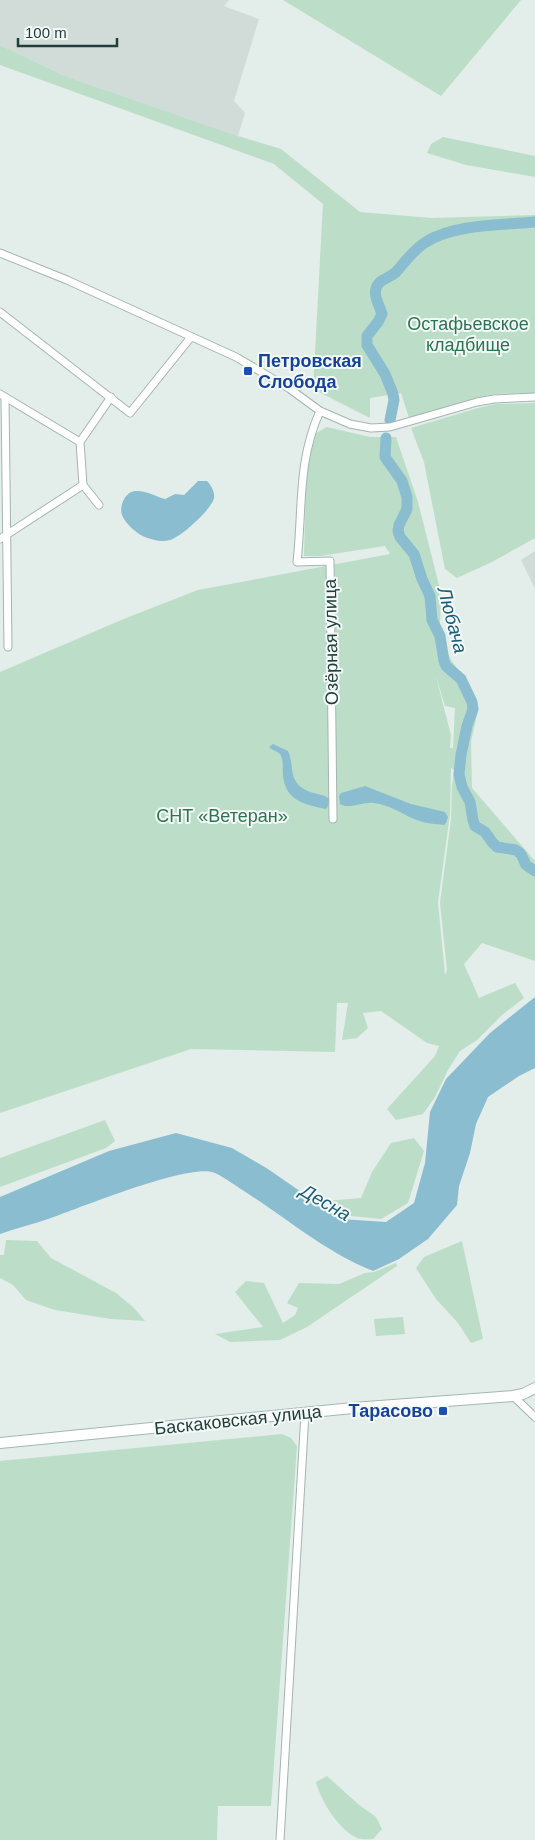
<svg xmlns="http://www.w3.org/2000/svg" width="535" height="1840" font-family="Arial,sans-serif">
<style>
.built{fill:#d1dcd9}
.green{fill:#bcdec9;fill-rule:evenodd}
.water{fill:#8bbdd1}
.lines{fill:none;stroke-linecap:round;stroke-linejoin:round}
.river{stroke:#8bbdd1;stroke-width:11}
.street-casing{stroke:#a5b5b1;stroke-width:9}
.secondary-casing{stroke:#a1b8b3;stroke-width:12}
.street{stroke:#fff;stroke-width:7}
.secondary{stroke:#fff;stroke-width:10}
.transit-dot{fill:#1a4fb4;stroke:#f3f9f7;stroke-width:2}
.labels{text-anchor:middle;stroke-width:4;stroke-linejoin:round;paint-order:stroke}
.park-label{font-size:18px;fill:#2d7452;stroke:#f3f9f7}
.transit-label{font-size:18px;font-weight:bold;fill:#164399;stroke:#f3f9f7;text-anchor:start}
.street-label{font-size:18px;fill:#223e3a;stroke:#f3f9f7}
.water-label{font-size:19px;font-style:italic;fill:#1d5e7a;stroke:#f3f9f7}
</style>
<rect width="100%" height="100%" fill="#e3ede9"/>
<path class="built" d="M0,0H229L224,6L259,19L234,101L245,113L238,136L65,76L0,45Z
M535,551V589L521,560Z"/>
<path class="green" d="M283,0H521L441,96Z
M0,45L65,76L238,136L281,149L360,212L432,218L535,215V393L494,394L476,398L409,418L401,393L370,398V418L313,389L323,204L274,164L0,65Z
M443,137L535,156V177L466,165L427,153L431,144Z
M535,403V538L492,562L457,578L445,569L424,462L411,428L478,408L495,404Z
M327,427L370,437H396L418,502L439,585L438,592L441,598L440,624L443,643L451,660L474,693L478,710L471,742L472,788L535,861V961L482,943L464,964L479,998L515,983L524,998L502,1015L477,1040L460,1051L448,1070L435,1097L423,1114L396,1120L387,1109L435,1056L439,1046L427,1043L381,1011L363,1013L368,1028L357,1038L342,1040L348,1003H337L335,1052L191,1049L0,1113V672L126,618L198,590L390,554L385,546L320,556H304L306,480L313,435ZM435,673L445,706L455,708L453,748H450L451,735ZM451,768L454,770L452,785L451,819L440,903L447,970L445,975L438,902L450,814Z
M105,1120L115,1141L106,1148L0,1187V1158Z
M414,1138L424,1151L408,1203L381,1219L341,1215L326,1201L361,1198L372,1172L391,1143Z
M6,1240L37,1241L51,1258L116,1293L134,1308L145,1321L111,1319L55,1310L26,1300L13,1285L0,1278V1255H4Z
M462,1241L483,1339L471,1343L458,1323L436,1299L416,1268L424,1257Z
M396,1263L397,1266L307,1327L280,1340L230,1342L215,1334L263,1327L235,1292L246,1281L264,1283L283,1323L295,1315L298,1308L287,1303L299,1283L339,1284L365,1273L374,1272Z
M403,1317L405,1334L376,1336L374,1319Z
M282,1434L291,1438L297,1446L271,1806H218L217,1840H0V1461Z
M327,1776L358,1804L376,1817L382,1829L373,1839C368,1839 362,1840 357,1838C338,1829 321,1801 316,1782Z"/>
<path class="water" d="M198,481H207C211,485 215,492 214,498C212,509 181,537 170,540C159,543 142,538 134,530C129,526 124,520 122,515C119,506 125,492 135,491C145,490 155,496 165,499L175,494L184,495Z
M273,744L288,751C295,766 287,782 308,791C316,795 324,793 330,800L327,808L325,809C304,804 286,801 283,776C282,769 284,762 281,756C279,751 273,751 269,747Z
M365,786L411,804L445,812L448,817L446,823L444,825C434,824 423,823 414,819C401,813 389,805 374,803C363,801 350,810 340,804L339,796L341,793Z
M535,997V1068L519,1076L488,1097L476,1124L470,1153L459,1186L457,1205L428,1239L399,1259L373,1271C327,1253 289,1220 247,1193C237,1187 226,1178 215,1173C191,1162 80,1208 51,1218C34,1224 17,1228 0,1234V1197L109,1151L176,1133L232,1148L268,1169L340,1219L386,1222L414,1203L425,1163L430,1112L446,1079L490,1033Z"/>
<g class="lines">
<path class="river" d="M390,420L394,400L393,394L385,374L367,345V336L378,322L382,314C379,304 370,291 380,282C385,278 391,277 396,272C405,262 414,249 426,242C454,224 502,225 535,222
M386,438L385,457L402,481L407,497V509L399,525L398,531L400,537L414,554L422,579L430,596L432,620L440,636L444,661L446,666L461,679L472,702L473,709L467,726L461,755L459,774L462,787L470,802L473,820L475,826L485,832L492,842L497,847L516,850L521,854L526,865L535,871"/>
<g class="street-casing">
<path id="street" d="M0,253L67,280L236,357L290,389L320,411L350,424L371,428L390,427L477,402L494,399L535,397
M0,312L130,413L191,337
M0,394L80,442L83,485L0,539
M5,397L8,647
M320,411C297,462 303,509 297,562L330,561L333,819
M80,442L111,397
M83,485L99,505
M513,1396L535,1417
M280,1840L305,1413"/>
</g>
<g class="secondary-casing">
<path id="secondary" d="M0,1443L353,1408L513,1396L523,1394L535,1388"/>
</g>
<use href="#street" class="street"/>
<use href="#secondary" class="secondary"/>
</g>
<g class="transit-dot">
<rect x="243" y="366" width="10" height="10" rx="2.5"/>
<rect x="438" y="1406" width="10" height="10" rx="2.5"/>
</g>
<g class="labels">
<g class="park-label">
<text x="468" y="330">Остафьевское<tspan x="468" dy="21">кладбище</tspan></text>
<text x="222" y="822">СНТ «Ветеран»</text>
</g>
<g class="transit-label">
<text x="258" y="367">Петровская<tspan x="258" dy="21">Слобода</tspan></text>
<text x="433" y="1417" text-anchor="end">Тарасово</text>
</g>
<g class="street-label">
<text transform="translate(331 642) rotate(-91)" y="6">Озёрная улица</text>
<text transform="translate(238 1420) rotate(-6)" y="6">Баскаковская улица</text>
</g>
<g class="water-label">
<text transform="translate(453 620) rotate(75)" y="7">Любача</text>
<text transform="translate(326 1202) rotate(30)" y="7">Десна</text>
</g>
</g>
<path d="M18 38v8h99v-8" fill="none" stroke="#223e3a" stroke-width="2.5"/>
<text x="25" y="38" font-size="15" fill="#223e3a" stroke="#f3f9f7" stroke-width="4" paint-order="stroke">100 m</text>
</svg>
